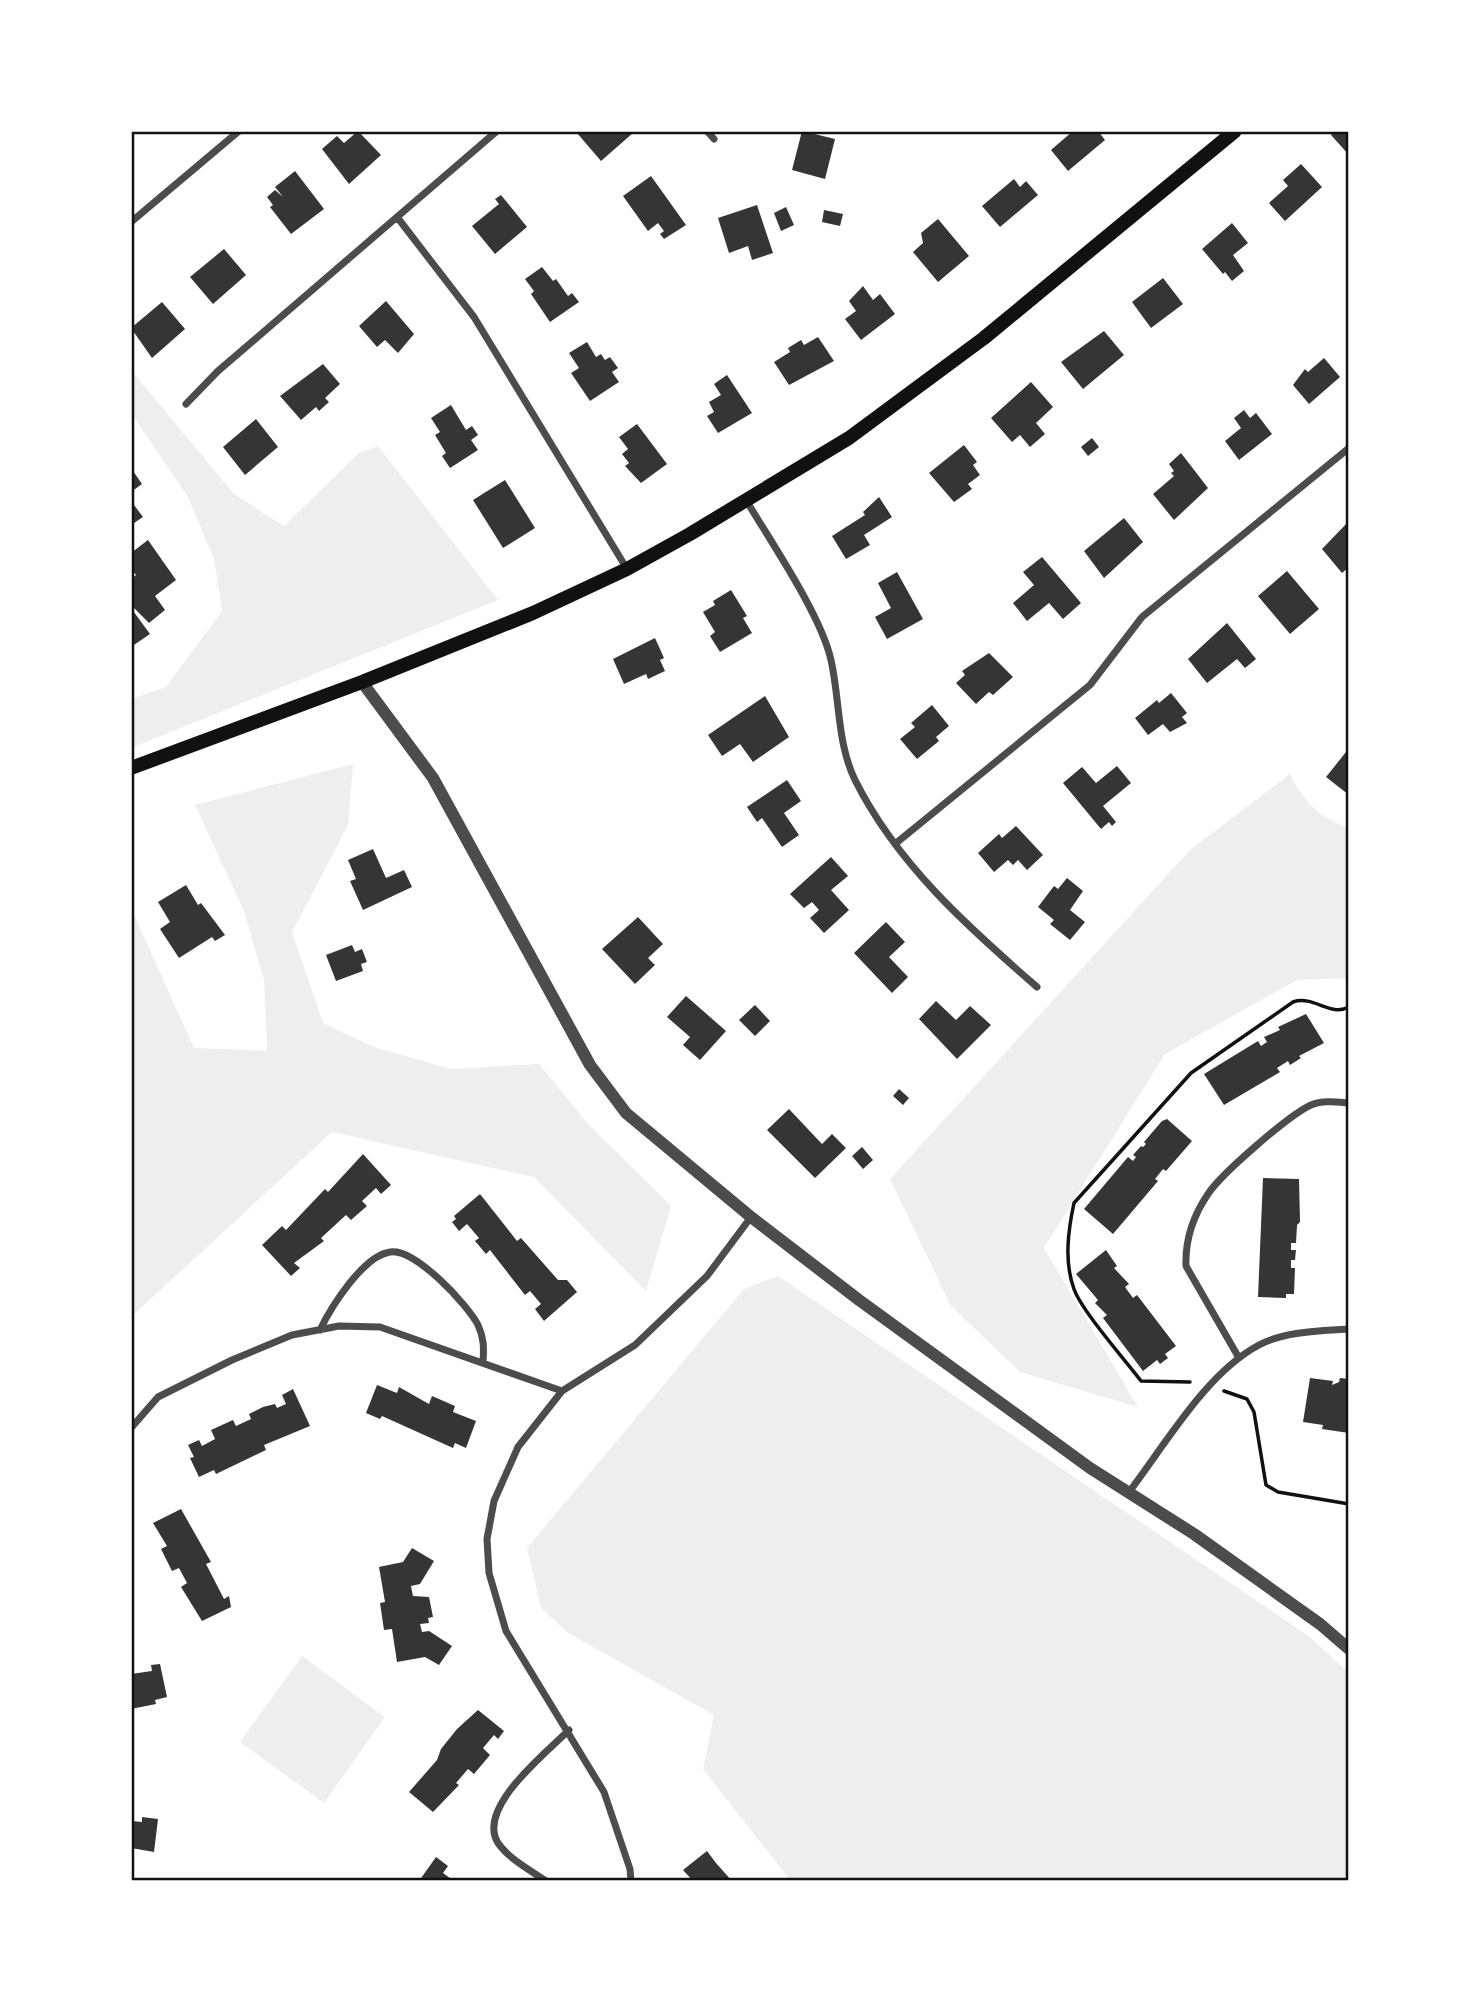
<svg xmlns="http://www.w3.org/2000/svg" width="1480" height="2012" font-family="Inter,sans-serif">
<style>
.green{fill:#eee}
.building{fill:#353535}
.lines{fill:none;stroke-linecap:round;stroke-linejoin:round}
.path{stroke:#111;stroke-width:3.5}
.minor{stroke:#4c4c4c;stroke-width:7}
.tertiary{stroke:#4c4c4c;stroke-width:12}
.secondary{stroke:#111;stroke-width:14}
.neatline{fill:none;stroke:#111;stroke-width:2.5}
</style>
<rect width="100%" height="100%" fill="#fff"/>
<path class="green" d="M131,370L234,494L284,526L359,453L378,446L498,600L131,748V699L166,687L222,611L214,559L188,497L131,413Z
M353,764L348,825L292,932L323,1023L374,1047L451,1069L539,1064L589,1125L671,1206L646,1291L534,1177L332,1132L131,1317V908L194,1048L267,1051L264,980L244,911L195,805Z
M1290,774C1306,805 1317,815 1349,828V978L1297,980L1165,1054L1044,1248L1138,1407L1020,1372L951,1306L890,1179L1190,850Z
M778,1276L1310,1637L1349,1673V1881H791L703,1769L714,1715L568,1633L541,1608L527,1548L744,1289Z
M302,1656L385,1717L324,1803L240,1742Z"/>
<path class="building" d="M358,131L381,155L349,184L322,149L337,136L344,143Z
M579,131H632L633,133L601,161L577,133Z
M802,131L835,139L825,179L792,170Z
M1073,131H1098L1105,140L1068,171L1051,150Z
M1335,131H1349V155L1331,135Z
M1301,164L1322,187L1285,221L1269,203L1288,186L1283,180Z
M295,171L324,209L291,234L270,207L273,205L267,197L275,190L283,197L275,187Z
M651,176L686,225L664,239L660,234L664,231L658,223L648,231L623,196Z
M1014,179L1020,187L1026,181L1038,195L1000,227L982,206Z
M501,195L527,227L495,254L472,226L499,204L495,199Z
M757,205L773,253L752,260L748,246L729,253L718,218Z
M786,207L794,225L781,231L774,213Z
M824,210L843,214L840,226L822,222Z
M938,219L969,256L938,282L913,252L923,243L921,233Z
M1232,223L1248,243L1233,255L1244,271L1232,281L1225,272L1223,274L1202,249Z
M224,249L246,275L213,304L190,277Z
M542,267L553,281L556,279L568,296L572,293L579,302L550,322L531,294L534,291L525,279Z
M1163,278L1183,304L1151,328L1132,302Z
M863,286L873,300L880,294L895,314L861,340L845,319L856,311L849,301Z
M386,301L414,334L398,353L385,340L377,347L359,326Z
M162,302L185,329L152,358L131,328Z
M1104,331L1124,355L1083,389L1061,362Z
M818,337L834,361L789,385L774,362L790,352L788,348L801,340L804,345Z
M587,342L596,357L601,354L605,360L610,357L618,368L612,372L619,382L590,401L571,373L579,368L569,353Z
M1324,358L1340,377L1309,404L1293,385L1305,369L1308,372Z
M323,364L340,384L325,398L329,402L319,411L316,407L301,420L280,396Z
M727,375L752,413L718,433L707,416L714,412L709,402L721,395L714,384Z
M1031,382L1053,407L1036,423L1045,434L1030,447L1020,435L1012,442L991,418Z
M451,405L466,430L472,426L478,435L471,440L478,450L450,468L442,456L446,453L435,435L440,432L431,418Z
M1244,410L1250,418L1256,413L1272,434L1239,460L1225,441L1241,428L1234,418Z
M256,419L278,447L245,475L223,447Z
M637,424L667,464L641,483L625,466L629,463L622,454L628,449L619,437Z
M1092,438L1099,447L1088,456L1081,447Z
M964,445L977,462L973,465L980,475L968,484L972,489L954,502L929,473Z
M1181,453L1208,488L1174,520L1153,494L1174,476L1171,473L1174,471L1169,464Z
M131,468L142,484L131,492Z
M505,480L535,528L503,548L473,500Z
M879,497L892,517L864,535L870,545L846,559L832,536L865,515L863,512Z
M131,501L143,517L131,525Z
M1124,518L1143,542L1104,578L1084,551Z
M1349,521V567L1342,573L1322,549Z
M148,540L176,580L155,596L165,610L149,623L131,605V579L136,575L131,569V553Z
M1042,557L1081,603L1063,619L1049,603L1027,621L1013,603L1034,585L1023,572Z
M1287,571L1319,609L1290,634L1258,596Z
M897,572L923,619L887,639L875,617L891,608L878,583Z
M731,590L747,616L743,618L752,633L720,652L710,636L715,632L703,612L715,605L713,601Z
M131,608L150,634L131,647Z
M1227,623L1256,659L1245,668L1237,659L1207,683L1188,659Z
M655,638L664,658L660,660L665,671L648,679L646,674L624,684L613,659Z
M989,653L1013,677L993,695L989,692L976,704L956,683L965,675L962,671Z
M1171,693L1187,713L1182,717L1187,723L1170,732L1163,724L1148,735L1135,718L1157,700L1159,703Z
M765,696L789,737L753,762L740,744L722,756L708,735Z
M932,705L949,726L936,737L939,741L917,759L900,739L915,727L911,723Z
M1346,752L1349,754V795L1326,777Z
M1117,766L1131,783L1103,806L1116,822L1112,826L1109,822L1101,829L1063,783L1082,767L1096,783Z
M787,780L801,801L784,813L799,835L782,847L762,818L757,822L747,807Z
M1016,826L1043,855L1027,870L1018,860L1013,865L1008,860L994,872L978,853L999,834L1002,838Z
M373,849L386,878L404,870L412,887L363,910L350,881L356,879L348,860Z
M831,857L848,876L831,890L849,910L824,933L810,918L819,910L812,902L804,908L790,894Z
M1067,878L1083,891L1070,910L1085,922L1070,940L1050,924L1054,920L1038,907L1054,886L1058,889Z
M186,885L198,905L201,903L225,935L215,941L212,937L179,958L160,929L170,922L158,902Z
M638,917L663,944L648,958L655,965L635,984L602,949Z
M886,922L905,942L889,957L908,977L892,993L854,953Z
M352,945L355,952L362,949L367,962L361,964L363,971L336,981L326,955Z
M686,996L726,1031L700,1060L683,1045L690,1037L667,1017Z
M936,1001L956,1020L970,1006L991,1025L957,1059L919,1019Z
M755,1005L770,1021L755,1036L739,1020Z
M1306,1014L1324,1043L1299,1056L1301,1058L1290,1065L1288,1061L1277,1068L1280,1072L1224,1105L1204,1074L1258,1041L1261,1046L1267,1042L1264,1037L1280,1030L1278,1027Z
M899,1089L909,1098L903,1105L893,1096Z
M789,1109L822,1144L832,1134L846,1148L815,1178L767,1130Z
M1167,1119L1192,1141L1166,1171L1163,1169L1155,1179L1158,1181L1113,1234L1084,1209L1128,1157L1133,1161L1136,1157L1133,1155L1141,1146L1143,1147L1146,1144L1144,1142L1162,1121Z
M862,1147L873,1160L863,1169L852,1156Z
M363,1154L391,1185L381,1194L376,1188L362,1201L367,1206L351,1220L346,1215L321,1238L324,1241L294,1263L300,1268L291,1276L262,1245L282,1226L286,1230L325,1189L328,1192Z
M1263,1178L1299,1179L1300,1222L1297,1225L1296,1243H1291V1250H1296L1295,1260H1291V1268H1295L1294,1294H1286V1298L1258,1297Z
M480,1194L517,1241L521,1238L558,1280H567L577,1292L544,1321L535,1309L541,1304L530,1291L525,1295L490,1250L486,1254L475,1241L479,1238L467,1224L459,1231L452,1222L456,1219L454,1216Z
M1106,1250L1117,1266L1114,1268L1129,1284L1125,1287L1133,1298L1137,1295L1176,1346L1165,1354L1168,1358L1160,1364L1157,1360L1143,1371L1103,1318L1107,1315L1095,1303L1098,1300L1076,1274Z
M1310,1378L1333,1381L1332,1385L1339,1382L1340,1378L1349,1379V1433L1322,1429L1323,1425L1303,1422Z
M377,1385L397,1393L399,1387L429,1404L432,1396L455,1406L453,1412L476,1421L466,1448L455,1443L453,1448L382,1416L380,1419L366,1413Z
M293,1389L310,1426L264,1445L266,1450L216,1474L214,1470L199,1477L190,1458L194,1457L188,1445L199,1440L202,1446L215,1439L211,1430L233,1420L236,1426L251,1419L249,1414L263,1407L275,1404L277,1408L286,1404L282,1395Z
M181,1509L211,1562L206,1564L224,1599L229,1596L231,1607L202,1621L181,1587L187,1583L179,1568L172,1571L161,1549L167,1546L153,1523Z
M412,1548L434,1561L420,1584L411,1586L413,1596L429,1597L433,1617L428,1618L429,1623L420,1624L422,1632L429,1631L452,1646L439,1665L425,1657L397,1662L392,1629L384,1630L380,1603L385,1602L379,1567L403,1562Z
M160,1664L167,1697L155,1700L156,1704L131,1709V1674L152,1671L151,1665Z
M478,1710L504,1731L498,1739L494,1735L483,1748L490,1755L474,1774L468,1769L456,1783L459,1785L433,1812L409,1792L437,1760L441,1749L457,1729Z
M142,1817L158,1819L154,1852L131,1848V1821L142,1822Z
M707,1851L716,1863L732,1881H693L683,1870Z
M436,1857L448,1866L443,1873L454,1881H419Z"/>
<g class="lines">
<path class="path" d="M1190,1382L1141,1381C1126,1361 1081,1310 1074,1289C1064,1262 1068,1231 1074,1203L1191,1073L1293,1002C1314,995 1330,1017 1349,1007
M1224,1391L1247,1399L1254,1412L1266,1485L1278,1492L1349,1504"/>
<path class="minor" d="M707,131L714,139
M397,217L474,317L627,569
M131,222L239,131
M186,404L218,371L497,131
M746,500C771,542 821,615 831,660C840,700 837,743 855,780C897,864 968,927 1037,987
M895,844L1090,685L1142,617L1349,448
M320,1330C331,1307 363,1256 390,1252C414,1247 468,1305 478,1325C484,1338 484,1348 483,1362
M1239,1358L1186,1266C1185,1239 1193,1216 1208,1194C1221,1174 1289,1115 1311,1105C1323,1100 1337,1102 1349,1103
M131,1428L158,1397L232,1360L292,1335L339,1326L380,1327L562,1391
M1129,1492C1165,1445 1206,1373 1259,1345C1285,1331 1321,1331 1349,1329
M546,1881C530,1870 509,1859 498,1843C476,1808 546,1753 569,1730
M631,1881L630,1869L604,1792L506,1631L489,1573L487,1539L494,1501L518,1447L562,1391L635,1345L707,1276L751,1217"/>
<path class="tertiary" d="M362,682L433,778L590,1065L626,1113L751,1217L859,1300L1090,1468L1194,1534L1320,1624L1349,1649"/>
<path class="secondary" d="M131,768L362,682L533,613L627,569L690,534L849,438L984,338L1235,131"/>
</g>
<rect width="1480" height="2012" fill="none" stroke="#ffffff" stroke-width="266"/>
<rect x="133" y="133" width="1214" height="1746" class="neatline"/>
</svg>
